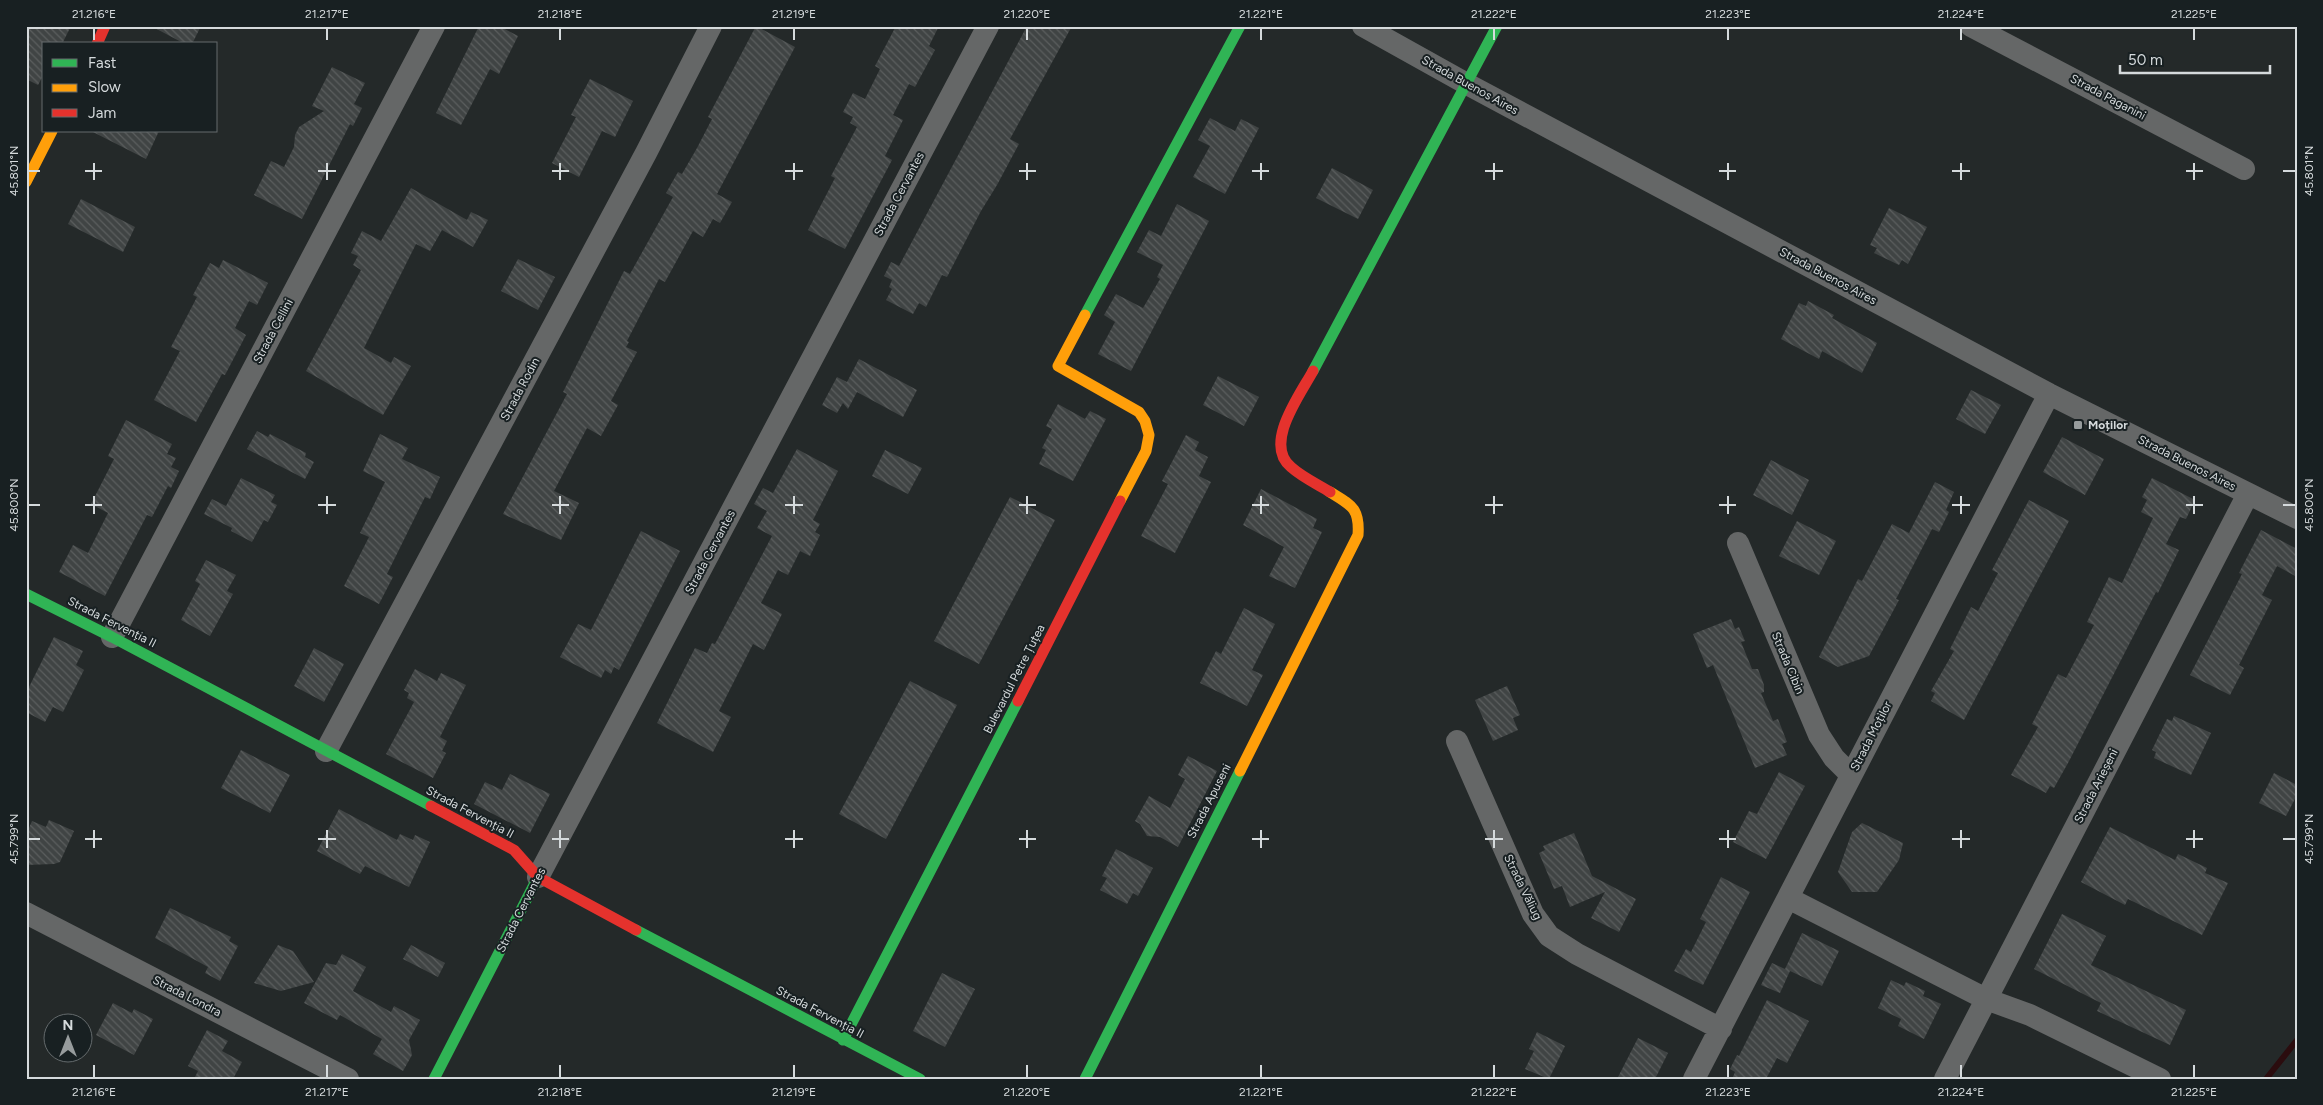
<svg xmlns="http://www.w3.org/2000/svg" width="2323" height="1105" font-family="Figtree,sans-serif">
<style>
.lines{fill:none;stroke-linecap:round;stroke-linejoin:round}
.stream{stroke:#2b0c0e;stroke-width:6}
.building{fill:url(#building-back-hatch)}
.street{stroke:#656767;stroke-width:22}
.fast{stroke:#30b455;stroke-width:11}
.slow{stroke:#ff9f0a;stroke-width:11}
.jam{stroke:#e5322d;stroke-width:11}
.ticks{fill:none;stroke:#d5dadc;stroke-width:2}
.poi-dot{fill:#979c9d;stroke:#182022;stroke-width:2}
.labels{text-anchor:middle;stroke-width:4;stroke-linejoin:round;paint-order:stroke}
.street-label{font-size:12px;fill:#d5dadc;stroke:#182022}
.poi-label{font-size:12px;font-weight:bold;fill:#d5dadc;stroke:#182022;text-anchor:start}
.neatline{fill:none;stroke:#d5dadc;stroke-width:2}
.ticks-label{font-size:12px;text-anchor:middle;fill:#d5dadc}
</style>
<defs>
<pattern id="building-back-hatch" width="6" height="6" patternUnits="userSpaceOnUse" patternTransform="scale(1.25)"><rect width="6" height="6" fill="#404444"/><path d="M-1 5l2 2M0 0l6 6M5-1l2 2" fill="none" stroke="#5b5e5e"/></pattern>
</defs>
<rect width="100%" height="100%" fill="#242929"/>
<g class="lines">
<path class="stream" d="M2266,1079L2297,1040"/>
</g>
<path class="building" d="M26,26H71L62,44H44V74L38,85L26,79Z
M151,26H201L192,44H185Z
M479,26H499L518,36L499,74L490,69L461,125L436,113Z
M756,26L795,47L717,194L732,202L720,223L713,219L703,237L693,231L665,282L659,279L627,341L629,342L626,347L637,352L611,401L618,405L601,436L587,428L554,491L579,503L561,540L503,514L567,394L563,392L624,271L630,274L673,197L666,193L678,172L682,174L697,148L712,119L708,117Z
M896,26H939L929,46L935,50L915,87L909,84L893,115L903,120L885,156L892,160L845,249L808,230L835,178L831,176L857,127L850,123L853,117L843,112L853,93L865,99L880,69L875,66Z
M1027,26H1072L1010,139L1019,144L997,185L981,211L947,277L942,275L926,307L919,303L913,314L886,300L892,289L889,287L892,280L884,276L891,262L899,266Z
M332,67L365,83L354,104L362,108L353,126L350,124L302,219L254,195L271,161L284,167L294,147L295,135L299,127L324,111L312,106Z
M590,79L633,101L615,137L602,131L579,177L552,163L576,117L571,115Z
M1210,118L1235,131L1241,119L1259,128L1225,194L1193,177L1210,146L1198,140Z
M91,131H159L146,159Z
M1332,168L1373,190L1358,219L1316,198Z
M411,188L467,220L471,212L488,220L473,247L442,230L430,251L416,244L364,348L391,363L394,357L411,366L383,415L306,371L361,270L353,265L358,256L351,253L362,231L381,241Z
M81,199L135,227L123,252L68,224Z
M1177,204L1209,221L1131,371L1098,354L1115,322L1104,315L1116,294L1143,308L1160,279L1157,277L1163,265L1137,252L1149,230L1161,236Z
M1889,208L1927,227L1908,264L1902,260L1899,265L1874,253L1877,248L1870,245Z
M518,259L555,277L538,310L501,291Z
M223,260L268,283L257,305L249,301L235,328L246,335L225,375L222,374L196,422L154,400L180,351L171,347L197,297L193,295L210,263L219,268Z
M1808,301L1834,315L1832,318L1877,343L1862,373L1822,351L1819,359L1781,339L1799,303L1806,306Z
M859,359L917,390L903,417L857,392L848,409L843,403L837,413L822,405L837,377L847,382Z
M1218,376L1259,397L1244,426L1203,405Z
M1971,390L2001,405L1985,434L1956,419Z
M1058,404L1085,419L1090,411L1106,419L1073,481L1039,464L1046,450L1042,448L1052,429L1046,426Z
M126,420L172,444L167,454L176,458L171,467L179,471L171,488L168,486L152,517L147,515L105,596L59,572L73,545L88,553L108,513L91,504L114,459L108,456Z
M257,431L268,437L270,434L306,453L305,457L314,462L305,479L247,449Z
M380,434L408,448L402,459L440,477L430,499L425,497L387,574L393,577L379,604L344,586L369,537L360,533L385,482L363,471Z
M1186,435L1199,442L1195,450L1208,457L1199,476L1211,482L1175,553L1141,536L1168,484L1162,481Z
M2062,437L2104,459L2085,495L2043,472Z
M797,449L838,471L813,520L820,524L815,532L820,535L810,556L800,551L788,575L778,570L761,603L782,614L764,650L753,644L719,711L731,717L713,752L657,723L695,648L707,653L712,643L715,644L772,536L757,528L767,511L754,504L763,488L773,493Z
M885,450L922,468L908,494L872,476Z
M1771,460L1809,480L1792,515L1753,495Z
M241,478L275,495L271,502L277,505L268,522L264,520L252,542L231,531L232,528L204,514L212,499L226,506Z
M2152,478L2195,500L2186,519L2180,517L2166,544L2179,550L2158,593L2156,592L2068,763L2054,788L2050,786L2046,793L2011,775L2038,727L2032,724L2058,674L2066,678L2094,625L2087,622L2109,577L2122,583L2153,518L2141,512L2147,500L2142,497Z
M1935,482L1954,492L1946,510L1949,512L1939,532L1932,529L1896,599L1899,600L1869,656L1838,667L1819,657L1858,579L1862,581L1892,524L1909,533Z
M1261,489L1317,519L1313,528L1322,532L1295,588L1269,576L1284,547L1243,525Z
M1010,497L1055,520L979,664L934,641Z
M2029,500L2069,521L1964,720L1931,701L1935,693L1931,691L1954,651L1950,649L1971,607L1978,611L1998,573L1992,570Z
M1797,521L1836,541L1819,575L1779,556Z
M2261,530L2297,549V577L2277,566L2262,595L2272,600L2239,665L2244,668L2230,695L2190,675L2242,574L2239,573Z
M641,531L680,551L619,670L614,667L611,674L605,670L601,678L560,657L578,624L591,630Z
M206,560L236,575L227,591L233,594L210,636L181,620L200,584L195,581Z
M1244,608L1275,624L1252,670L1263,675L1247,706L1200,683L1216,651L1221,654Z
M1731,619L1735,629L1739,627L1745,641L1741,642L1752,669H1758L1764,685V692L1761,693L1773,721L1778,719L1787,742L1782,744L1787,755L1755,768L1713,665L1707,668L1693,634Z
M54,637L83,651L76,665L84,670L63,712L53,707L45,722L26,712V693Z
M314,648L344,664L324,702L294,686Z
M415,669L437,681L441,673L466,685L440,737L447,741L442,751L446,753L433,778L386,754L414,702L407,698L409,693L404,690Z
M910,681L957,705L886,839L839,814Z
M1507,686L1520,715L1513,718L1518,730L1493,741L1475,700Z
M2174,716L2211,733L2191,775L2154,758L2156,752L2152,750L2167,719L2172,721Z
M241,750L290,775L270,813L221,788Z
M1188,756L1217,771L1178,847L1160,837L1147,836L1140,824L1135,821L1149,796L1170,808L1185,779L1178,775Z
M1779,772L1805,786L1766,859L1733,842L1749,811L1757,814Z
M2274,773L2297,785V795L2286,816L2259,803Z
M510,774L550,794L530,833L474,804L485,782L502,790Z
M339,809L397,840L400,834L413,840L415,835L430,842L409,887L365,866L360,874L317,851Z
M49,820L74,831L60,862L54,864L26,865V835L32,821L46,827Z
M1862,823L1903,843L1899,860L1877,892H1852L1838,872L1852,832Z
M2110,827L2175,860L2178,854L2207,868L2205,873L2228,883L2202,935L2128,899L2125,905L2081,882Z
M1574,833L1592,876L1636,899L1619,932L1591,918L1605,892L1570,907L1562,886L1554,889L1539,853L1545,850L1543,846Z
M1116,849L1153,868L1138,896L1133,893L1127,904L1100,890L1107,878L1102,876Z
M1721,877L1750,892L1703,985L1674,971L1686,949L1691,952L1706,922L1700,919Z
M170,908L231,937L229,941L238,946L220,981L205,973L208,967L155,938Z
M2062,914L2106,936L2091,965L2186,1010L2170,1045L2097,1011L2101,1003L2034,969Z
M1802,933L1839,951L1822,986L1790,971L1780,993L1761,985L1772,963L1785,969Z
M278,945L293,951L314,982L281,991L254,983Z
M411,945L445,963L438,977L403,959Z
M342,954L366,967L353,991L391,1012L394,1006L420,1020L409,1040L412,1055L403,1071L373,1054L382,1039L340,1015L337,1020L304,1003L326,963L336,965Z
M942,973L975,989L945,1047L913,1031Z
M1891,980L1904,986L1906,982L1925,991L1923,996L1941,1004L1924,1039L1898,1026L1901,1019L1878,1008Z
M1767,1000L1809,1021L1787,1063L1777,1058L1766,1079H1732L1735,1072L1730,1069L1737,1055L1739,1056Z
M113,1003L132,1013L134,1009L153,1019L134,1055L96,1035Z
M207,1030L228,1041L222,1051L242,1062L233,1079H194L198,1071L188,1066Z
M1537,1032L1565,1046L1549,1079L1525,1069L1534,1051L1529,1049Z
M1638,1038L1668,1053L1655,1079H1617Z"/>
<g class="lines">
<path class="street" d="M1363,26L1467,84L2049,394L2297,518
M1971,26L2244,169
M1738,543L1819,735L1834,758L1851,775
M112,637L434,26
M1457,741L1533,914L1549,936L1577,954L1721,1029
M326,751L646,153L711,26
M538,877L988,26
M1788,898L1986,999L2030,1015L2160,1079
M26,913L348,1079
M1694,1079L2049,394
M1945,1079L2248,494"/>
<path class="fast" d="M1085,315L1240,26
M1313,371L1497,26
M26,594L112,637L431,806
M636,930L920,1079
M843,1040L1018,701
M434,1079L538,877
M1085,1079L1240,771"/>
<path class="slow" d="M26,182L52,131
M1085,315L1058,366L1139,412L1145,421L1149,435L1146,451L1120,501
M1240,771L1358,535C1360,508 1351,505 1330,492"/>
<path class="jam" d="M97,44L105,26
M1313,371C1300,395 1263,444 1291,467C1302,477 1317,484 1330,492
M1018,701L1120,501
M431,806L514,850L538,877L636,930"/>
</g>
<path class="ticks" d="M94,28V40M327,28V40M560,28V40M794,28V40M1027,28V40M1261,28V40M1494,28V40M1728,28V40M1961,28V40M2194,28V40M94,163V180M327,163V180M560,163V180M794,163V180M1027,163V180M1261,163V180M1494,163V180M1728,163V180M1961,163V180M2194,163V180M28,171H40M85,171H102M318,171H336M552,171H569M785,171H803M1019,171H1036M1252,171H1269M1485,171H1503M1719,171H1736M1952,171H1970M2186,171H2203M2283,171H2296M94,496V514M327,496V514M560,496V514M794,496V514M1027,496V514M1261,496V514M1494,496V514M1728,496V514M1961,496V514M2194,496V514M28,505H40M85,505H102M318,505H336M552,505H569M785,505H803M1019,505H1036M1252,505H1269M1485,505H1503M1719,505H1736M1952,505H1970M2186,505H2203M2283,505H2296M94,830V848M327,830V848M560,830V848M794,830V848M1027,830V848M1261,830V848M1494,830V848M1728,830V848M1961,830V848M2194,830V848M28,839H40M85,839H102M318,839H336M552,839H569M785,839H803M1019,839H1036M1252,839H1269M1485,839H1503M1719,839H1736M1952,839H1970M2186,839H2203M2283,839H2296M94,1065V1078M327,1065V1078M560,1065V1078M794,1065V1078M1027,1065V1078M1261,1065V1078M1494,1065V1078M1728,1065V1078M1961,1065V1078M2194,1065V1078"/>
<rect class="poi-dot" x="2073" y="420" width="10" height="10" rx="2.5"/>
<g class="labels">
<g class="street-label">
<text transform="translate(1470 85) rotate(29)" y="4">Strada Buenos Aires</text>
<text transform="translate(2108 97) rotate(28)" y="4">Strada Paganini</text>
<text transform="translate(899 194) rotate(-62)" y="4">Strada Cervantes</text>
<text transform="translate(1828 276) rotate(28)" y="4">Strada Buenos Aires</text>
<text transform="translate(273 331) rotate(-62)" y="4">Strada Cellini</text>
<text transform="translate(520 389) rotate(-62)" y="4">Strada Rodin</text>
<text transform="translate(2187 463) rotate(27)" y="4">Strada Buenos Aires</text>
<text transform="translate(710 552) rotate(-62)" y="4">Strada Cervantes</text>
<text transform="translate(112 622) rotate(27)" y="4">Strada Fervenția II</text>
<text transform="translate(1788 663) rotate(67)" y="4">Strada Cibin</text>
<text transform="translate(1014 679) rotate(-63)" y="4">Bulevardul Petre Țuțea</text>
<text transform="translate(1871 736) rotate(-63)" y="4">Strada Moților</text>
<text transform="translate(2096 786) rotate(-63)" y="4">Strada Arieșeni</text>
<text transform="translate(1209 801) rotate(-63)" y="4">Strada Apuseni</text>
<text transform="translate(470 812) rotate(28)" y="4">Strada Fervenția II</text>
<text transform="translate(1523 887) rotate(64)" y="4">Strada Văliug</text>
<text transform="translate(521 910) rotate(-63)" y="4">Strada Cervantes</text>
<text transform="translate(187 996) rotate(27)" y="4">Strada Londra</text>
<text transform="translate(820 1012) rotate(28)" y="4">Strada Fervenția II</text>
</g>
<g class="poi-label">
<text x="2088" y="429">Moților</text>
</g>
</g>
<rect width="2323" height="1105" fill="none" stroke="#182022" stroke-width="55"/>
<rect x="42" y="42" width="175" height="90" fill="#182022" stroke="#646a6c"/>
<rect x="52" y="59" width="25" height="8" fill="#30b455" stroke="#646a6c"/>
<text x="88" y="68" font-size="15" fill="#d5dadc">Fast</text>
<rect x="52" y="84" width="25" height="8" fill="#ff9f0a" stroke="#646a6c"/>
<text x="88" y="92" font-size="15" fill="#d5dadc">Slow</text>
<rect x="52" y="109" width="25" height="8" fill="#e5322d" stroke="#646a6c"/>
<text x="88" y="118" font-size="15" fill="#d5dadc">Jam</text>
<g transform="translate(68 1038)"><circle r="24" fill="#182022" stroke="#646a6c"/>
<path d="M0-4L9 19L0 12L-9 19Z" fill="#979c9d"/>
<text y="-8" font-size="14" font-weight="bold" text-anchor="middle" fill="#d5dadc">N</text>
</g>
<path d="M2120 65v8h150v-8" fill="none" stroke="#d5dadc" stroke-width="2.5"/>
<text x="2128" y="65" font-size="15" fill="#d5dadc" stroke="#182022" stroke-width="4" paint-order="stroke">50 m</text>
<rect x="28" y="28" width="2268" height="1050" class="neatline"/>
<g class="ticks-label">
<text x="94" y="18">21.216°E</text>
<text x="327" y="18">21.217°E</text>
<text x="560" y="18">21.218°E</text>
<text x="794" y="18">21.219°E</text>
<text x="1027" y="18">21.220°E</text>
<text x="1261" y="18">21.221°E</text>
<text x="1494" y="18">21.222°E</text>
<text x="1728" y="18">21.223°E</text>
<text x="1961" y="18">21.224°E</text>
<text x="2194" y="18">21.225°E</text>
<text transform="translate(14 171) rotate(-90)" y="4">45.801°N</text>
<text transform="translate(2309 171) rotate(-90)" y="4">45.801°N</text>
<text transform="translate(14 505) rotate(-90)" y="4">45.800°N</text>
<text transform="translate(2309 505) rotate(-90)" y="4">45.800°N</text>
<text transform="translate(14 839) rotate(-90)" y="4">45.799°N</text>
<text transform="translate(2309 839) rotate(-90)" y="4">45.799°N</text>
<text x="94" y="1096">21.216°E</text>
<text x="327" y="1096">21.217°E</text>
<text x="560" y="1096">21.218°E</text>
<text x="794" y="1096">21.219°E</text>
<text x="1027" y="1096">21.220°E</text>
<text x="1261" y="1096">21.221°E</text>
<text x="1494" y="1096">21.222°E</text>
<text x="1728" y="1096">21.223°E</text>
<text x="1961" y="1096">21.224°E</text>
<text x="2194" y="1096">21.225°E</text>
</g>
</svg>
